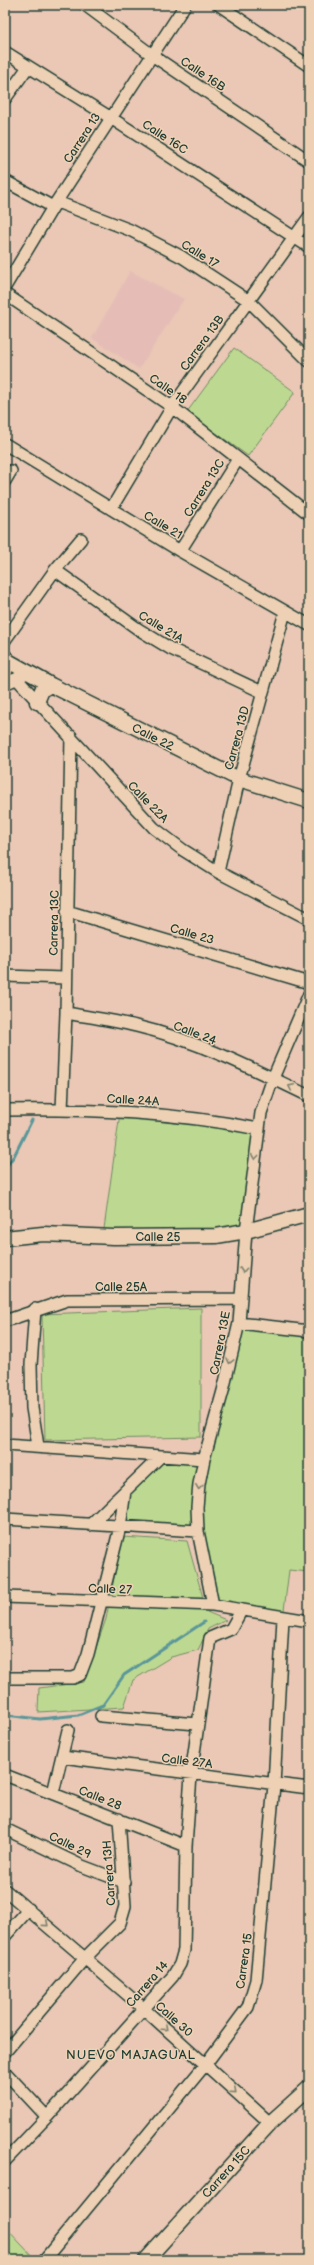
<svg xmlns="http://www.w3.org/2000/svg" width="314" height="2265" font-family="'Balsamiq Sans',sans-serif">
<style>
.built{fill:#e5bdb6}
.green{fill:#bdd991;stroke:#6e8b62}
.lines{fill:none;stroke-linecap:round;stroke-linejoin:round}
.stream{stroke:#5a9699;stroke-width:3}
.minor-casing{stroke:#1f3d34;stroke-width:14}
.tertiary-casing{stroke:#1f3d34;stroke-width:17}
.minor{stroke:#eed1b4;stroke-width:11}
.tertiary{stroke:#eed1b4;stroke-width:14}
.oneway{stroke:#7c806e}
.labels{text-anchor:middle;stroke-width:3;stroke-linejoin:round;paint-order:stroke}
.street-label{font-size:12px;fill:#1f3d34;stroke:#eed1b4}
.neighbourhood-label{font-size:13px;letter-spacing:1px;fill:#1f3d34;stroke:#eed1b4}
</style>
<rect width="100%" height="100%" fill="#eac8b5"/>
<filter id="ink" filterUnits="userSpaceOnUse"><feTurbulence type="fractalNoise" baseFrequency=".025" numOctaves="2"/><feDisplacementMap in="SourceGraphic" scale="8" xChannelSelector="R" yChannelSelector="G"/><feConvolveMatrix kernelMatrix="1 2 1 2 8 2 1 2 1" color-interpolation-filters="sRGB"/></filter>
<g filter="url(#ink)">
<path class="built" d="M130,271L184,299L139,369L92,338Z"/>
<path class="green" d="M234,348L295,392L248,456L187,412Z
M120,1113L258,1129L246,1231L103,1236Z
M201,1308V1437L45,1440L42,1314Z
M239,1323L309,1331V1572L289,1570L283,1618L213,1605L194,1531L120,1527L125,1491L160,1457L204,1459Z
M122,1537L187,1541L207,1612L226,1620L208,1629L198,1650L171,1657L133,1680L124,1707L38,1712L39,1688L84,1682L106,1619Z
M5,2227L36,2260H5Z"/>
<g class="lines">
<path class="stream" d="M5,1168L14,1156L32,1120
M5,1715L40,1719L78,1715L103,1705L124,1675L204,1622"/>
<g class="minor-casing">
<path id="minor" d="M85,5L152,55L309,161
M219,5L309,66
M5,52L111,118L309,247
M5,99L28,67
M5,181L53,207
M57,202L130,230L182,257L249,301L309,361
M5,287L53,207L185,5
M5,294L172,407L309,514
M5,444L180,551L309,625
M5,481L11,471
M111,509L172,407L309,217
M180,551L238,459
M55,570L138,629L171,649L262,692
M5,640L55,570L81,539
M17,679L154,828L183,850L218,872L309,919
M5,681L8,661
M5,684L22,676
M218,872L239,779L285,612
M67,911L309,983
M5,976L65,978
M66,1013C89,1017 113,1020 136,1026C196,1040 254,1069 309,1096
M5,1110C90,1109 175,1112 258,1129
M62,1110L66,1013L71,736
M35,1309L31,1365L32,1408L38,1446
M5,1321L67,1300L241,1299
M239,1323L309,1331
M5,1445L204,1459
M5,1519L198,1531
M90,1525L160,1457
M5,1597L213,1605L309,1621
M213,1605L198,1531L197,1507L199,1484L204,1459L223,1391L239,1323L246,1231L261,1113L273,1078L309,994
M5,1678H73L80,1675L88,1654L120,1527L125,1491
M101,1716L197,1724
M62,1757L309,1788
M5,1775L186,1846
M53,1793L68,1730
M5,1829L82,1866L124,1882
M5,1890L143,2008L270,2123
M5,1936L29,1909
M5,2052L85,1958L120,1923L125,1906L119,1819
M5,2072L47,2117
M5,2161L47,2117L173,1976L180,1964L184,1950L186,1846L191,1775L210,1638L231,1629L241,1611
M44,2260L205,2065L248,2007L256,1980L274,1785L283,1618"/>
</g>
<g class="tertiary-casing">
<path id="tertiary" d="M5,657L8,661L51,685L239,779L309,801
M37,702L42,690L51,685
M5,1238L43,1234L114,1237L216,1236L246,1231L309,1214
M146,2260L270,2123L309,2088"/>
</g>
<use href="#minor" class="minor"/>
<use href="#tertiary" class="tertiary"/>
</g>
<defs><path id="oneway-chevron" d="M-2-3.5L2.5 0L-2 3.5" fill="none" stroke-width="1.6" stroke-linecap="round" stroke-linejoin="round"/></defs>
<g class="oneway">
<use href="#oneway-chevron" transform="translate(291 1087) rotate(-154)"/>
<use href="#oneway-chevron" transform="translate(255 1157) rotate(97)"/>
<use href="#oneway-chevron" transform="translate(243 1270) rotate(94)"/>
<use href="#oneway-chevron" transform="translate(230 1361) rotate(103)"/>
<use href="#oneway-chevron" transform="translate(199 1487) rotate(97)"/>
<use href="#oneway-chevron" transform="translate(46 1924) rotate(41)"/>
<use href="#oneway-chevron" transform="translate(165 2028) rotate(42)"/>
<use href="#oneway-chevron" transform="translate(234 2091) rotate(42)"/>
</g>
</g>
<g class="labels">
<g class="street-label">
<text transform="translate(203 74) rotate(34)" y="4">Calle 16B</text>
<text transform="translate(165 137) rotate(33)" y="4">Calle 16C</text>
<text transform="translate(82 138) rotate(-57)" y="4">Carrera 13</text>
<text transform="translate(200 254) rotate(32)" y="4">Calle 17</text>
<text transform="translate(202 343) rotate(-54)" y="4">Carrera 13B</text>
<text transform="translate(168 389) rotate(35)" y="4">Calle 18</text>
<text transform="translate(204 488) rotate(-58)" y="4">Carrera 13C</text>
<text transform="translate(163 525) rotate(31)" y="4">Calle 21</text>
<text transform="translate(161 627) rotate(31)" y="4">Calle 21A</text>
<text transform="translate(153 737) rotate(27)" y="4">Calle 22</text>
<text transform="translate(237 738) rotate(-75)" y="4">Carrera 13D</text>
<text transform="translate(148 802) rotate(46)" y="4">Calle 22A</text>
<text transform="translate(54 923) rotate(-89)" y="4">Carrera 13C</text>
<text transform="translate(192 934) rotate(16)" y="4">Calle 23</text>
<text transform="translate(195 1033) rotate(21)" y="4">Calle 24</text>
<text transform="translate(133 1100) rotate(3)" y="4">Calle 24A</text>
<text x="158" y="1241">Calle 25</text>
<text x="121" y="1291">Calle 25A</text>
<text transform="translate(220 1343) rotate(-79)" y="4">Carrera 13E</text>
<text transform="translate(110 1589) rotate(2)" y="4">Calle 27</text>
<text transform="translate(187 1761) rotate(7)" y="4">Calle 27A</text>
<text transform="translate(100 1798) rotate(22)" y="4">Calle 28</text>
<text transform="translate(70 1845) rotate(26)" y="4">Calle 29</text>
<text transform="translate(109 1873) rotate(-94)" y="4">Carrera 13H</text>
<text transform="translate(244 1961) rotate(-82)" y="4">Carrera 15</text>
<text transform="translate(147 1984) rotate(-49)" y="4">Carrera 14</text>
<text transform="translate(174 2019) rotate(42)" y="4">Calle 30</text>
<text transform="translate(226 2172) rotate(-48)" y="4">Carrera 15C</text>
</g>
<g class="neighbourhood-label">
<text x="131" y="2059">NUEVO MAJAGUAL</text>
</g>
</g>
<rect width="314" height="2265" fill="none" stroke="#eed1b4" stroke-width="20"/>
<rect x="10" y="10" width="294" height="2245" fill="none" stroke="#1f3d34" stroke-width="1.5" filter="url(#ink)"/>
</svg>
